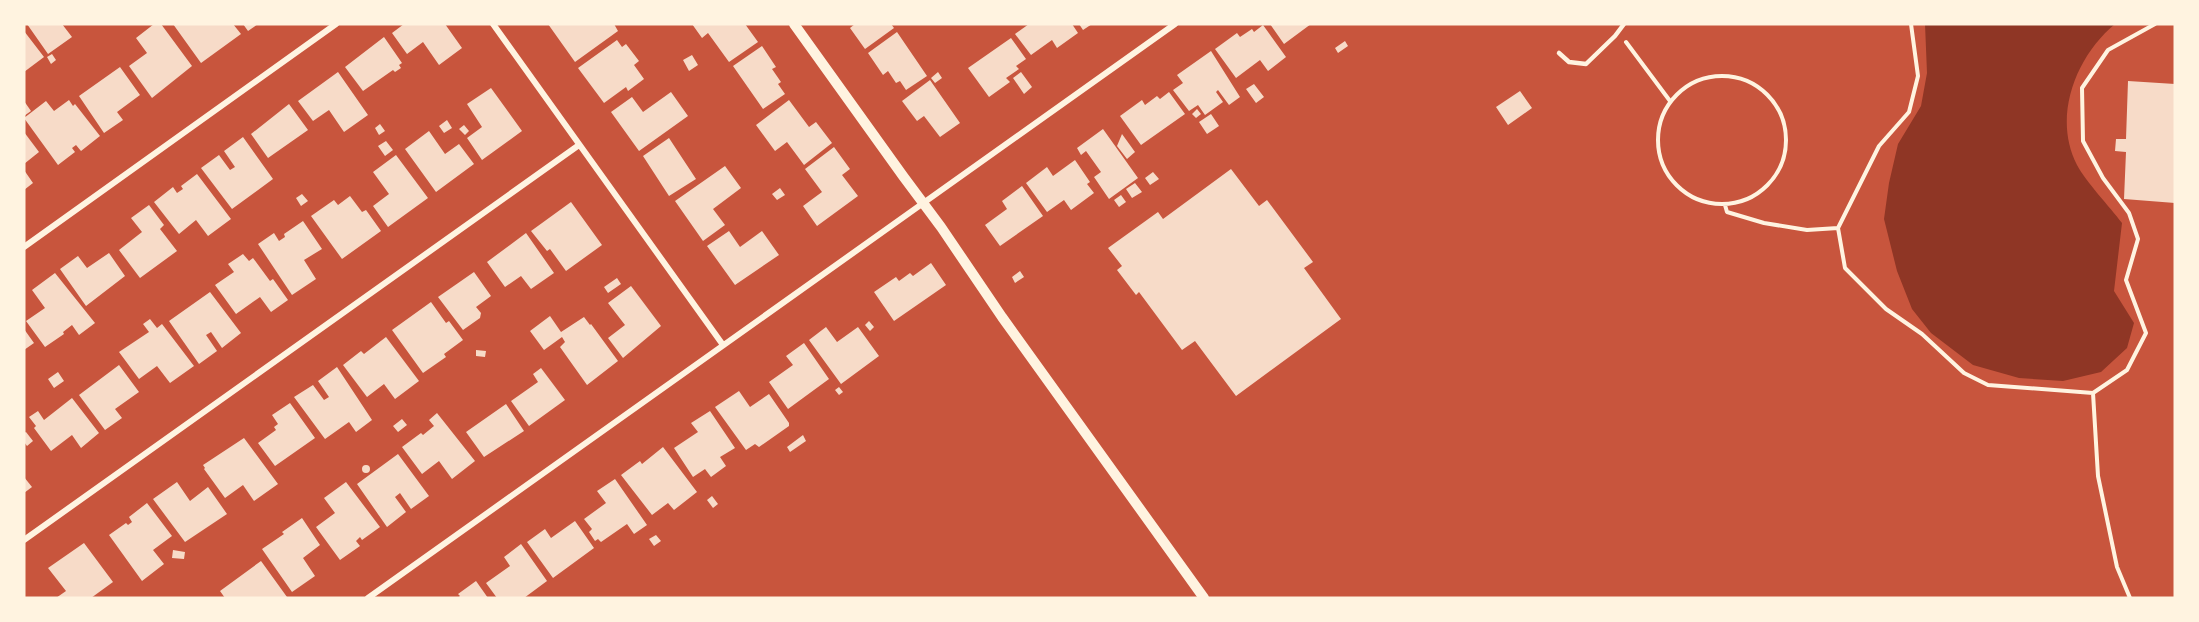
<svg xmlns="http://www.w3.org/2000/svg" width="2199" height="622" font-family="'Libre Baskerville',serif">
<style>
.water{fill:#8f3625}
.building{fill:#f7dbc8}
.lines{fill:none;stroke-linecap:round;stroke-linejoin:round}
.path{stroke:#fff3e0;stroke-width:4}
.service{stroke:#fff3e0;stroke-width:4.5}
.minor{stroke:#fff3e0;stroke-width:6}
.tertiary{stroke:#fff3e0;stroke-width:10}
</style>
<rect width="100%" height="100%" fill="#c8553d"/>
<path class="water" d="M1925,24H2115C2076,56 2052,117 2077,165C2086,182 2110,207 2122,223L2114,291L2134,323L2127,348L2101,372L2063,381L2019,378L1973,365L1931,333L1912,309L1897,271L1884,219L1889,183L1898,144L1921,106L1927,73Z"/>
<path class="building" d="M27,24H62L72,37L48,54Z
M154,24H161L192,66L152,98L129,66L147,53L136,38Z
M173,24H233L241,34L201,63Z
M243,24H258L248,31Z
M404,24H445L462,48L439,65L423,42L407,54L392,33Z
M548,24H614L618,31L575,62Z
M692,24H745L758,42L729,62L708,33L702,38Z
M855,24H891L894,28L865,49L850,28Z
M1029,24H1072L1078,33L1057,48L1052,40L1031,55L1015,34Z
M1079,24H1092L1083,30Z
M1270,24H1311L1284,44Z
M1263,25L1286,57L1268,71L1260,60L1236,78L1215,49L1237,33L1240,37L1252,29L1254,32Z
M24,31L44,57L24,72Z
M897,32L927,76L906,90L900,81L896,83L888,71L883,75L868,53Z
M384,37L402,63L399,65L401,68L395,72L393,70L363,91L345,67Z
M1011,38L1026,59L1016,66L1019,69L1006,78L1010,82L989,97L968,68Z
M617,40L622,47L626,44L639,61L634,65L644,79L628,91L626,87L604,103L578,68Z
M1345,41L1348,46L1338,53L1335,48Z
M762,46L776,67L772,69L781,82L778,84L785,94L763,109L733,66Z
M1211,51L1240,97L1229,105L1218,90L1216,92L1223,102L1205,115L1198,105L1189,111L1173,90L1183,83L1177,75Z
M52,54L56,60L51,64L47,57Z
M692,55L698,65L689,71L683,60Z
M120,67L140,95L117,112L123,120L104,133L79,96Z
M338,72L368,115L344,132L329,110L313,121L298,101Z
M938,72L942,78L935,83L931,78Z
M1021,72L1032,87L1024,94L1013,78Z
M930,80L960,123L940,137L924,116L917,121L902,101Z
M2128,81L2175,84V203L2124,199L2126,152L2115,151L2116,139H2126Z
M1254,84L1264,97L1256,103L1246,89Z
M491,88L522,131L482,160L467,138L482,127L467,104Z
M1520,91L1532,108L1508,125L1496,107Z
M671,92L688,116L639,151L611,112L632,97L643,112Z
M1169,92L1185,114L1141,145L1120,116L1142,100L1145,105L1157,96L1160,99Z
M69,100L73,106L75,104L100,136L81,151L76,145L72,148L75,152L58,165L24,118L46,101L54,111Z
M789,100L809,127L816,122L832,143L804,165L787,142L775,151L756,125Z
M24,101L31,111L24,116Z
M289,104L308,130L268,158L251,134Z
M1197,109L1201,114L1196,118L1192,114Z
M1211,114L1219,126L1207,134L1199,122Z
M447,120L452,128L444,133L439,126Z
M380,124L385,131L379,135L375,128Z
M464,125L469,131L465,135L459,129Z
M1103,129L1138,178L1109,199L1094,177L1101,172L1086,151L1081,155L1077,148Z
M429,131L445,154L459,144L474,164L436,192L405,149Z
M24,132L39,152L24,164Z
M1122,134L1135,152L1127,159L1117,146Z
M243,137L273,179L232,209L201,168L219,155L230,170L235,167L224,151Z
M669,138L696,179L669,196L643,156Z
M386,141L393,150L385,156L378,146Z
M834,147L850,169L842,175L858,196L817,226L803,206L822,192L805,169Z
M396,155L428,198L388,227L373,206L389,194L373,172Z
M1075,160L1090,182L1087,184L1094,193L1071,210L1064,200L1047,212L1026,183L1047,167L1053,176Z
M725,166L741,188L713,209L725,225L703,241L675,201Z
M1231,169L1259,206L1267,200L1313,262L1304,268L1341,319L1236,396L1195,341L1182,350L1139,292L1136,295L1117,270L1122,266L1108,248L1158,212L1163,219Z
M24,170L33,183L24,190Z
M1153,172L1159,179L1150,185L1145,178Z
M197,174L231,219L208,236L196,220L179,234L154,202L173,187L177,193L183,189L181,186Z
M1135,183L1142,192L1132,198L1126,189Z
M1022,186L1043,216L1000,246L985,225L1007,209L1002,201Z
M780,188L785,195L777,200L772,194Z
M302,194L308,201L301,206L296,198Z
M1121,195L1126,202L1119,207L1114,200Z
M350,196L362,212L366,210L381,231L342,259L311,216L334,200L338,205Z
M571,202L602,245L566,271L550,249L547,251L531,231Z
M149,205L164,225L160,229L177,251L140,278L119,250L142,232L131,218Z
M303,221L322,249L304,260L316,279L292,295L258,244L274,233L279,241L285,237L284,234Z
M729,231L740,247L762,231L779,255L735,285L707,246Z
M526,233L554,273L531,289L521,276L505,287L487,262Z
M109,253L125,276L86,306L60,269L78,256L87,268Z
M243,254L249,261L253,258L270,281L273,279L288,300L271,312L260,297L236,314L215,285L234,272L228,264Z
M931,263L946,285L894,321L874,292L896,277L899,281L910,273L913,276Z
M1020,271L1024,277L1015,283L1012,277Z
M474,272L491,296L476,307L481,313L480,318L463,330L438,297Z
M55,273L95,323L79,335L72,325L63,332L64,334L45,347L26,321L45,308L32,290Z
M617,278L621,284L608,293L604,287Z
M631,286L661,326L623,358L608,338L625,325L608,303Z
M210,292L241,333L222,348L211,332L206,335L217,351L199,364L169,321Z
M431,302L446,323L449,321L463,340L444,354L446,357L423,373L392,330Z
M550,316L561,332L584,317L590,325L591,324L618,361L587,385L560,347L565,342L562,337L544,350L530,331Z
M150,319L157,328L162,324L194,366L170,383L157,366L139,379L119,352L149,332L143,324Z
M869,321L874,327L870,331L865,325Z
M826,327L837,342L858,327L879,356L841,384L809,340Z
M24,329L34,343L24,350Z
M386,337L419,381L395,399L384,384L367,397L343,365L361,351L364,354Z
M804,343L829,379L788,409L769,382L793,365L786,356Z
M476,350L486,351L485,357L476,356Z
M119,365L139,392L115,409L122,418L105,430L79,395Z
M337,367L372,420L356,432L349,422L325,439L294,397L313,385L324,400L329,397L318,381Z
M541,368L565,400L529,426L511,401L538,382L533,374Z
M58,372L64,381L54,388L48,379Z
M839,387L843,392L839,395L835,390Z
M739,391L750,407L769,394L789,423V426L759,447L755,444L746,450L715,407Z
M72,398L99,433L81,448L72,435L51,451L34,428L36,426L29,417L38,411L44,420Z
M290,403L315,438L275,466L258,443L276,430L274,427L278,424L272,415Z
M506,404L524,431L484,457L466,432Z
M710,411L735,448L720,457L726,466L711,477L705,469L693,477L674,448L698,432L691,423Z
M437,413L475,461L452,479L439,461L422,474L402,447L421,433L423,435L434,426L429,420Z
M402,419L407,425L398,432L393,426Z
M26,432L33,441L27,446L24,442V433Z
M803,435L806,441L790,452L787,447Z
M244,438L278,484L254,501L243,485L225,498L204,469L205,468L203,465Z
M663,447L697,492L674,510L668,503L652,515L621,475L640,461L642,464Z
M398,454L429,496L411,509L400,493L395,497L406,512L387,527L357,484Z
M362 469a4 4 0 1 1 8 0a4 4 0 1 1-8 0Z
M24,477L32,487L24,493Z
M615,479L647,525L634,534L627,524L601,542L598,539L595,541L589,532L592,529L584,519L606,503L597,491Z
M177,482L190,501L208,487L227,514L185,542L153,499Z
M346,482L380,527L362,540L360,537L356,541L360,546L340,560L316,527L335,513L324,498Z
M712,496L718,504L713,508L707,500Z
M147,503L172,536L153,550L164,564L142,581L109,535L126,523L128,525L132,522L129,517Z
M302,518L320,545L303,558L315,576L292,592L262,549L284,534L282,532Z
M575,521L594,548L553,578L527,542L545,529L551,538Z
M656,535L661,541L654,546L649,539Z
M84,543L113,582L91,598H56L66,591L48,568Z
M521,544L547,581L524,598H497L486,583L510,566L504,557Z
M173,550L185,552L184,559L172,558Z
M261,561L287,597L225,598L220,591Z
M476,581L488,598H458L460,596L458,594Z"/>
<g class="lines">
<path class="path" d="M1911,24L1918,76L1909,112L1879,146L1838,228L1845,268L1886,309L1922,334L1964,373L1988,385L2093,393L2127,370L2146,333L2126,280L2138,239L2129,213L2103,178L2083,141L2082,88L2108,50L2155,24
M1626,42L1670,101
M1658 140a64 64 0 1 1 128 0a64 64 0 1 1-128 0Z
M1725,205L1727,212L1764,223L1807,230L1838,228
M2093,393L2098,476L2117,567L2130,598"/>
<path class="service" d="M1559,53L1569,62L1586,64L1615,36L1624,24"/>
<path class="minor" d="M493,24L723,345
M24,247L336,24
M24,540L579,145
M368,598L1175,24"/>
<path class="tertiary" d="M794,24L903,176L941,227L1002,317L1204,598"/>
</g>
<rect width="2199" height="622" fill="none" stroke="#fff3e0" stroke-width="51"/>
</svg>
